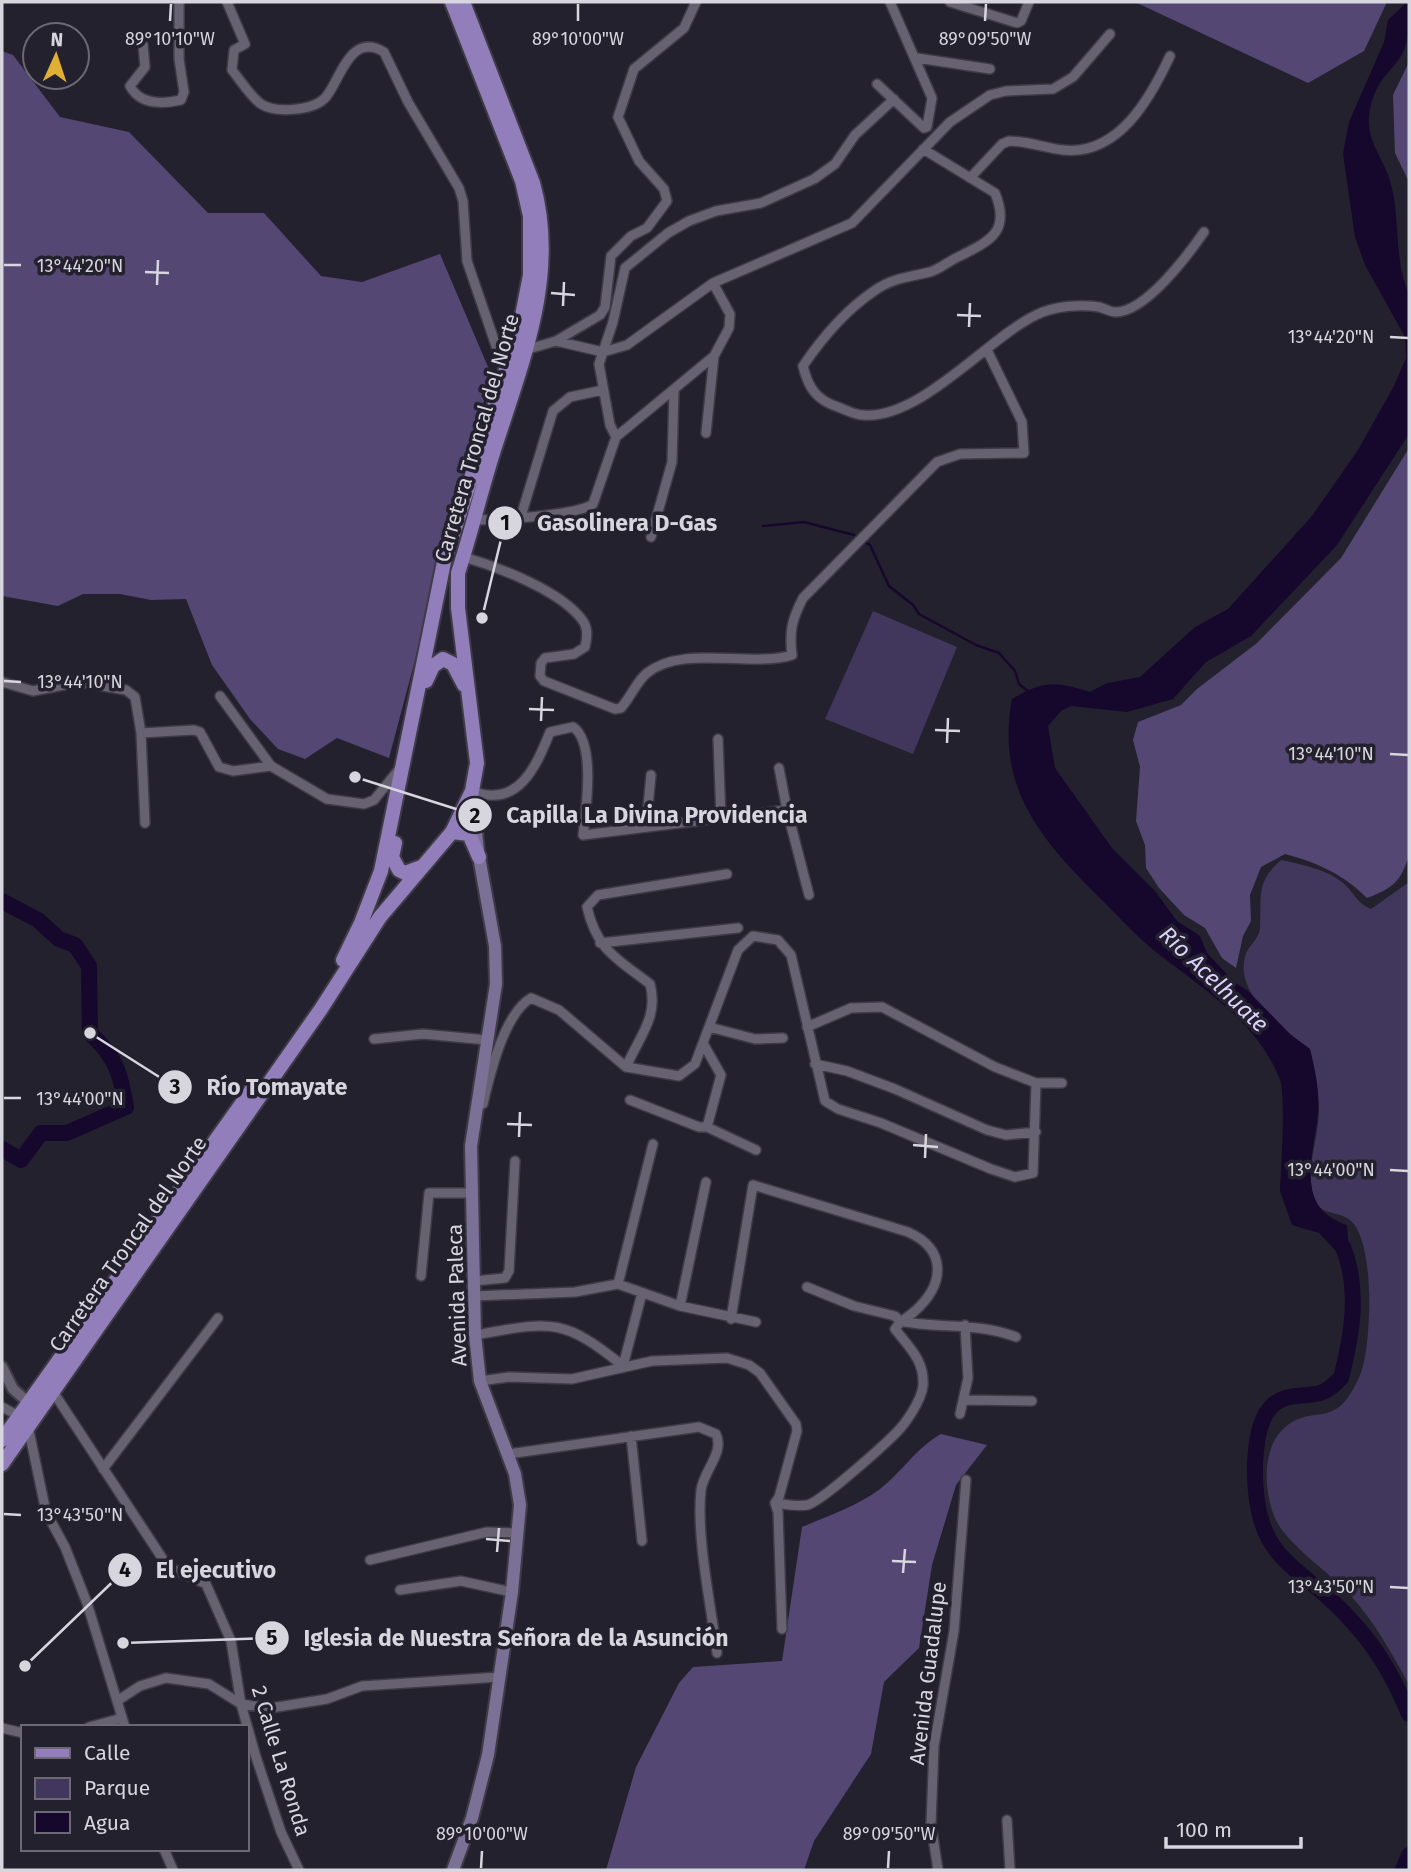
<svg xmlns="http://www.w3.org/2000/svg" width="1411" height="1872" font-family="'Fira Sans',sans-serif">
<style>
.green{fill:#41365c}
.forest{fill:#544773}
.water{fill:#16072c}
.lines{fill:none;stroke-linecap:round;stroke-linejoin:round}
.stream{stroke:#16072c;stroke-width:2.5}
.river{stroke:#16072c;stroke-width:16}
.minor-casing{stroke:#3e3b46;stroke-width:12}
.tertiary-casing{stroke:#3e3b46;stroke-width:14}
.secondary-casing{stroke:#3e3b46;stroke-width:16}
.primary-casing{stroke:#3e3b46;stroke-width:18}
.minor{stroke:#666271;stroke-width:9}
.tertiary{stroke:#666271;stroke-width:10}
.secondary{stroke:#7b7096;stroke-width:12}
.primary{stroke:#917ebb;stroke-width:14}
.ticks{fill:none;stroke:#d7d5de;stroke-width:2.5}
.labels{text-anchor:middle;stroke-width:7;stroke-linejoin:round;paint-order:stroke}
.street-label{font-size:21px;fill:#d7d5de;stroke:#24212e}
.water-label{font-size:23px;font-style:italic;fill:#ddd2fe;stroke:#24212e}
.ticks-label{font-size:18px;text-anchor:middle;fill:#d7d5de;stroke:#24212e;stroke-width:7;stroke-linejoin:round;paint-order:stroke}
.leader{fill:none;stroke:#d7d5de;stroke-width:2.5}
.callout-dot{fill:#d7d5de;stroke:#24212e;stroke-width:2.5}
.mark-label{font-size:21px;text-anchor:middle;font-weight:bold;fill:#111}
.callout-label{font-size:23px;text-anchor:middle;font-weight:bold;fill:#d7d5de;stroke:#24212e;stroke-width:7;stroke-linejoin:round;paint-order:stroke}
</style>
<rect width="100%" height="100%" fill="#24212e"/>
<path class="green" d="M873,611L957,647L913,754L825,719Z
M1281,860C1300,864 1329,870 1343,883C1355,893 1356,903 1371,909L1409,882V1685C1392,1653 1375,1623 1351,1596C1331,1573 1285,1544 1274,1516C1261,1481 1262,1429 1304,1417C1316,1414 1329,1415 1339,1407C1349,1400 1360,1378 1363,1366C1371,1338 1376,1234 1347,1218C1330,1209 1318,1217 1312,1191C1307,1164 1318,1139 1319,1112C1319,1092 1313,1069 1310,1049C1283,1029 1235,995 1245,957C1247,946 1259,940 1260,928C1262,896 1255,883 1281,860Z"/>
<path class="forest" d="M1135,2H1387L1364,51L1308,83Z
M2,51L13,55L60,117L129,132L208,213H264L321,276L362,282L440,254L491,374L389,758L337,738L305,759L278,749L250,719L212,665L186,599L151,600L120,594H83L58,606L2,596Z
M1409,62V182L1395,153L1393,95Z
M1409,448V855C1401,881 1394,888 1367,898C1343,874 1318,863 1285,854L1261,867L1250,895L1251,921L1243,936L1236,968L1222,958L1205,928L1184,915L1159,888L1146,868L1145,845L1136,821L1140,767L1133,740L1138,722L1181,705L1197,689L1257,643L1341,558Z
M941,1434L987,1445L956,1485L932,1565L919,1648L884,1682L871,1754L814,1841L804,1870H606L636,1767L679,1683L693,1667L782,1661L802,1527C828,1516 857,1506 880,1489C903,1471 916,1448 941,1434Z"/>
<path class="water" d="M1407,2C1410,6 1409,14 1409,21C1409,67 1384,64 1372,101C1360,140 1385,155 1392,188C1400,223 1394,260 1409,294V434L1337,545L1251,636L1206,662L1173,699L1127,712L1071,706L1061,711L1048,726L1055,768L1112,848L1155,891L1177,921L1200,936L1207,953L1234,982L1248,991L1291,1035L1310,1049C1315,1069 1320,1092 1318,1113C1314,1155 1293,1208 1347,1225L1350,1266L1319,1233L1292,1225L1280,1191C1281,1171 1286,1095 1280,1080C1258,1022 1203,989 1156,952C1137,937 1120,918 1103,901C1043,842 995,789 1012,699C1044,680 1055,681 1090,692L1107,683L1140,677L1195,627L1228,609L1312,516L1358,450L1394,386L1406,358L1405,337L1365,265L1355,237L1343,154L1349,122L1384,42L1388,20Z"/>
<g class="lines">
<path class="stream" d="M763,526L804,522L854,535
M866,543L870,545L889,586L913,605L919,614L976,645L999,653L1015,671L1019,684L1029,692"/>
<path class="river" d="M2,901L38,920L59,939L75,945L89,966L90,1033C116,1058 120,1071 126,1107L67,1133H41L21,1160L2,1149
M1343,1247C1360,1289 1352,1335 1341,1378C1335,1384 1328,1391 1320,1393C1301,1398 1284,1392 1270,1408C1258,1422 1256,1446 1255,1464C1253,1568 1301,1560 1357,1627C1380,1653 1396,1682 1409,1714
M1403,1870L1409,1855"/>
<g class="minor-casing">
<path id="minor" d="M227,2L245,44L234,50L232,70C241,81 250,96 261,104C275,113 311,111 324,99C339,86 348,30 384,52L408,102L459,188L463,201L467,261L505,372
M950,2L1017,23L1021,21L1029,2
M143,45L145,67L130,86C140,105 163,104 181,100L184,92L179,59V2
M917,58L990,69
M877,84L924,128L927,127L932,98L890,2
M923,149L995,193C1011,232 990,241 958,257C949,261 940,269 930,272C909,277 892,278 874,291C846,310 822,338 803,366C808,387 816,400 838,407C846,410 855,415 863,415C920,420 988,338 1036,315C1054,306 1080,304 1099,307C1104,308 1110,312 1115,312C1145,313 1188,255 1204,232
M970,178L1002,144L1009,141C1028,141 1044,148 1063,150C1118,156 1150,99 1170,56
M556,341L603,352L627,345L713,283L852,223L950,122L990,95L1006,91L1053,89L1073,77L1110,34
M525,350L556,341L600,315L605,307L611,256L631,236L647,228L667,201L664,189L639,161L618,117L634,69L684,28L696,2
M706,433L714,356
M616,437L714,356L729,328L730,314L713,283
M521,516L553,411L570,397L603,390
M472,520C496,520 576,516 593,504L616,437L610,425L599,364L613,322L625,268L668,233L689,221L716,211L761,203L814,179L835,164L855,135L894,99
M651,537L672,462L674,391
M464,557C498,567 562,591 583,621C588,628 587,639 585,647L574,654L545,658L541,663L540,676L544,681L615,709L621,708C631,697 636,682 647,673C683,644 751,668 792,655C789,632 792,619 803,598L937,462L960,454L1024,453L1022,422L987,350
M2,682L33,691L79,682L126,690L135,697L141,733
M220,696L271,766L327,799L364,804L374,800L400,768
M718,739L721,818
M779,768L787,810
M472,791C518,809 536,767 550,732L573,727C596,742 586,811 583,835L787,810L809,895
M145,823L141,733L194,730L200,732L219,767L233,771L271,766
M646,827L651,775
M600,943L738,928
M709,1027L755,1039L783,1038
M807,1027L851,1008L882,1007L995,1067L1036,1083H1062
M374,1039L423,1034L487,1040
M815,1064L847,1071L895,1089L987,1130L1006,1135L1036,1132
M626,1067C639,1037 659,1017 650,984C618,959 597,951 587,907L598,895L727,874
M630,1100L699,1127H707L721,1075L704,1045
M483,1104C490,1074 504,1014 531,998L559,1010L626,1067L679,1076L695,1064L738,950L753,936L778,940L791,955L825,1101L838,1109L881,1123L991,1169L1015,1177L1033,1173L1036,1083
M707,1127L756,1150
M421,1276L429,1193H472
M474,1281L505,1278L509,1271L515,1161
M618,1284L653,1144
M807,1287L854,1306L895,1316L900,1321C939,1329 977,1322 1016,1337
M475,1296L575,1292L618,1284L680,1306L756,1322
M680,1306L706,1182
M731,1319L753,1185L908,1232C946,1249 946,1283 915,1311C908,1318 901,1319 895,1329C909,1347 925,1361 923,1386C921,1401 906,1423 896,1433C884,1445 820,1503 807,1505C798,1507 784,1504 775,1503
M475,1335C549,1322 562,1316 623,1366L642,1293
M480,1381L509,1377L572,1379L652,1361L727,1358L749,1365L760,1373L796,1424L797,1431L779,1497L775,1503L778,1512L782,1629
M52,1390L168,1567L206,1584L231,1641L241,1704L256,1757L281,1832L299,1870
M964,1400L1032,1401
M2,1407L19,1416
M960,1414L968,1378L965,1325
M28,1426L46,1512L65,1547L87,1603L125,1727
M631,1436L642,1541
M508,1454L699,1427L716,1434C725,1452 703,1472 701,1490C696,1537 711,1605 717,1653
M103,1469L218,1318
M370,1560L487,1532L517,1533
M400,1590L461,1581L512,1592
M117,1701L140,1686L166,1678L209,1684L241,1704L271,1708L327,1699L362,1686L499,1677
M89,1727L122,1718
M2,1728L23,1733
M1007,1820L1010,1870
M164,1849L173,1870
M938,1870L931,1824L934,1746L954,1631L966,1480"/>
</g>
<g class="tertiary-casing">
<path id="tertiary" d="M2,1367L13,1389L29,1403"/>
</g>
<g class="secondary-casing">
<path id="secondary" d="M453,1870L472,1818L488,1755L512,1592L520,1505L515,1474L480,1381L475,1335L471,1146L496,984L495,946L478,851L472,791"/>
</g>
<g class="primary-casing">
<path id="primary" d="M426,681L433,666L443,659L453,664L464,685
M452,832L469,834L479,857
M395,843L392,857L399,870L405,873L421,867
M343,960L361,923L381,871L444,562L520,326L530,275V216L522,181L452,2
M2,1440L255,1085
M2,1464L321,1009L380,917L452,832L472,791L477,763L458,608V573C471,533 481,491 494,450C522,362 559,275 533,183L463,2"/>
</g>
<use href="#minor" class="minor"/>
<use href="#tertiary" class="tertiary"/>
<use href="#secondary" class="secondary"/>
<use href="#primary" class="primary"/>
</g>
<path class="ticks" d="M170,21L171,4M578,21V4M985,21L986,4M4,265H21M145,272L169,273M157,285L158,260M551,293L575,295M563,306L564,282M957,315L981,316M969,327L970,303M1390,337L1408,338M4,681L21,682M529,709L554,710M541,721L542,697M935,730L960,731M947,743L948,718M1390,754L1408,755M4,1098H21M507,1124L532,1125M519,1137L520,1112M913,1145L938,1147M925,1158L926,1134M1390,1170L1408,1171M4,1514L21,1515M486,1539L510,1541M497,1552L499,1528M892,1561L916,1562M903,1573L905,1549M1390,1587L1408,1588M481,1868L482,1851M888,1868L889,1851"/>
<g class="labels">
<g class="street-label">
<text transform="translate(477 438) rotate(-74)" y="7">Carretera Troncal del Norte</text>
<text transform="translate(128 1244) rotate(-55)" y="7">Carretera Troncal del Norte</text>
<text transform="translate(457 1295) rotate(-92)" y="7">Avenida Paleca</text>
<text transform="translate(928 1673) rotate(-83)" y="7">Avenida Guadalupe</text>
<text transform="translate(281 1761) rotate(73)" y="7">2 Calle La Ronda</text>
</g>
<g class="water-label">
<text transform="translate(1214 979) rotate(44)" y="8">Río Acelhuate</text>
</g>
</g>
<g class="ticks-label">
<text x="170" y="45">89°10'10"W</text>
<text x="578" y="45">89°10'00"W</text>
<text x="985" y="45">89°09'50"W</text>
<text x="80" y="272">13°44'20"N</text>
<text x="1331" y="343">13°44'20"N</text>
<text x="80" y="688">13°44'10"N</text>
<text x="1331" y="760">13°44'10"N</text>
<text x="80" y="1105">13°44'00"N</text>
<text x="1331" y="1176">13°44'00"N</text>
<text x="80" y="1521">13°43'50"N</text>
<text x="1331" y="1593">13°43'50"N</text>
<text x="482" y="1840">89°10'00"W</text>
<text x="889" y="1840">89°09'50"W</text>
</g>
<path class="leader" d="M482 618L505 523M355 777L475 815M90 1033L175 1087M25 1666L125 1570M123 1643L272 1638"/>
<g class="callout-dot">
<circle cx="482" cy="618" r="7"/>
<circle cx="355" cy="777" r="7"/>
<circle cx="90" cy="1033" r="7"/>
<circle cx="25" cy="1666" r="7"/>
<circle cx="123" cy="1643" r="7"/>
<circle cx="505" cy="523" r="18"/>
<circle cx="475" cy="815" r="18"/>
<circle cx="175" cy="1087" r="18"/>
<circle cx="125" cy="1570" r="18"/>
<circle cx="272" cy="1638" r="18"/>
</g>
<g class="mark-label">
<text x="505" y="530">1</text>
<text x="475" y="823">2</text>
<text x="175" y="1094">3</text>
<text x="125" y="1577">4</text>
<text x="272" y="1645">5</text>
</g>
<g class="callout-label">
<text x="627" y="531">Gasolinera D-Gas</text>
<text x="657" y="823">Capilla La Divina Providencia</text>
<text x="277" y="1095">Río Tomayate</text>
<text x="216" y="1578">El ejecutivo</text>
<text x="516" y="1646">Iglesia de Nuestra Señora de la Asunción</text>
</g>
<rect width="1411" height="1872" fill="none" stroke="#d7d5de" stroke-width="7"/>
<rect x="21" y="1725" width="228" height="126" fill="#24212e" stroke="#6c6974" stroke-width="2"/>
<rect x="35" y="1748" width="35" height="10" fill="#917ebb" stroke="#6c6974" stroke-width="2"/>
<text x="84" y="1760" font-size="21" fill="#d7d5de">Calle</text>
<rect x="35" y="1778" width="35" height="21" fill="#41365c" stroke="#6c6974" stroke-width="2"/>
<text x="84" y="1795" font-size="21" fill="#d7d5de">Parque</text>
<rect x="35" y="1812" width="35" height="21" fill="#16072c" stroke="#6c6974" stroke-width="2"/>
<text x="84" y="1830" font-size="21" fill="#d7d5de">Agua</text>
<g transform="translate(56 56) rotate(3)"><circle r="33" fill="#24212e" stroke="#6c6974" stroke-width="2"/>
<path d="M0-5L12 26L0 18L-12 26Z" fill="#dfb034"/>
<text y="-10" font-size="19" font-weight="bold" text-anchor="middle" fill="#d7d5de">N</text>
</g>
<path d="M1166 1837v10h135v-10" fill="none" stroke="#d7d5de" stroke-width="3.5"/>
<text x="1176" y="1837" font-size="21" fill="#d7d5de" stroke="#24212e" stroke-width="5" paint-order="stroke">100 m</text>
</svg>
